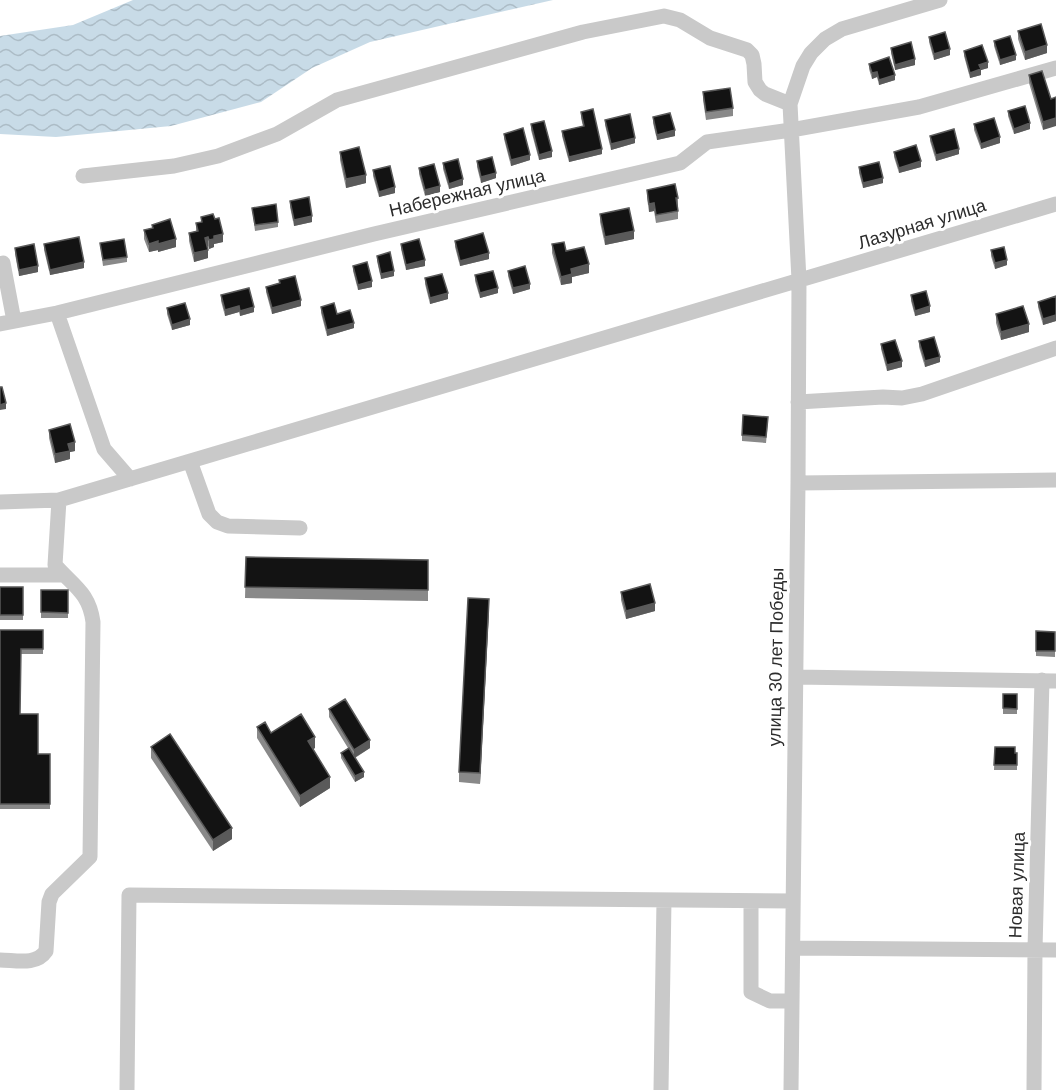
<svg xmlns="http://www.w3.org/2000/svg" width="1056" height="1090" font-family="Helvetica,sans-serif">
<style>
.water{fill:url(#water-waves)}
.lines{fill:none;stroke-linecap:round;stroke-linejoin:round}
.minor{stroke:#c9c9c9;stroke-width:15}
.wall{fill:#898989}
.shaded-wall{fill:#5a5a5a}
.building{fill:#131313;stroke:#5a5a5a;stroke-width:1.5}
.labels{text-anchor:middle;stroke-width:6;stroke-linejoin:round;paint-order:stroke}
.street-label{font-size:18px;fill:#2c2c2c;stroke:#fff}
</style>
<defs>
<pattern id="water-waves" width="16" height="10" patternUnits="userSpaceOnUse" patternTransform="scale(1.5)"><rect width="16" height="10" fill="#c8dbe7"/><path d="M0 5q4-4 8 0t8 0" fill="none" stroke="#acbcc6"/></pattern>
</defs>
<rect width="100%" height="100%" fill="#fff"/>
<path class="water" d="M133,0H553L370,42L312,68L261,102L171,126L56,137L0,134V36L73,25Z"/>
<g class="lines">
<path class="minor" d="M83,176L174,166L218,156L277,134L337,100L583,32L664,16L680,20L710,38L747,50L752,55L754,64L755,82L760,90L765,94L790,104
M3,263L14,321
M57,313L104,449L130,479
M0,324L57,313L374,234L680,163L707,142L791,130L919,107L1056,68
M798,402L883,397L902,398L922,394L1056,348
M190,461L209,514L217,522L228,526L300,528
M798,483L799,280L790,104L803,66L811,53L825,39L842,29L940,0
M0,502L59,500L1056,204
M0,575H64
M796,677L1056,681
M751,901V992L770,1001H792
M793,948L1056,950
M0,960C15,960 36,966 46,951L49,902L52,894L90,857L93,622C89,592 73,586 55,565L59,500
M127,1090L129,895L793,901
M661,1090L664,900
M791,1090L798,483L1056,480
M1034,1090L1035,949L1042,680"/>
</g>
<path class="wall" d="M1018,31L1047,53L1025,60L1018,39Z
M929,37L950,55L934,60L929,42Z
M994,41L1016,60L1000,65L994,46Z
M891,48L915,65L895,70L891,53Z
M964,51L988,68L981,70V75L970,78L964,56Z
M869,64L895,80L879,85L877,77L872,79L869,69Z
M1029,75L1051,99L1043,130L1029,83Z
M703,92L733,108V116L706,120L703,100Z
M1008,111L1030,129L1014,134L1008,116Z
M581,112L602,154L569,162L562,136V131L583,126L581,118Z
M653,117L675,136L657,140L653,123Z
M605,120L635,143L611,150L605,125Z
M531,124L552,157L539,160L531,130Z
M974,124L1000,143L981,149L974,130Z
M504,134L530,160L511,166L504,139Z
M930,136L959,154L936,161L930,141Z
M340,152L366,183L346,188L340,160Z
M894,152L921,167L899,173L894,157Z
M477,161L496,178L481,183L477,167Z
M443,163L463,185L449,189L443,169Z
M859,167L883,183L863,188L859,173Z
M419,168L440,192L425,196L419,174Z
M373,170L395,193L379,197L373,176Z
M647,190L678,198V219L656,223L654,211L649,212L647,198Z
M290,201L312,222L294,226L290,207Z
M252,208L278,222V227L255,231Z
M600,214L634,239L605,245L600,222Z
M201,217L223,242L214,244V247L209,249L208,246H207L208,258L194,262L189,241V233L196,231V223L201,222Z
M152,225L176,247L158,252V250L149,252L144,239V230L152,228Z
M455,241L489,259L460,266L455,247Z
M100,243L127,257V262L103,266Z
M44,244L84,268L50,275L44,250Z
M401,244L425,266L406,270L401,249Z
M552,244L566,251L589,273L572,277V283L561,285L552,253Z
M15,248L38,272L19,276L15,254Z
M991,250L1007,265L995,269L991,256Z
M377,256L394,276L381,279L377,261Z
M353,266L372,287L358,290L353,271Z
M508,271L530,289L513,294L508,276Z
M475,275L498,293L480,298L475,281Z
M425,278L448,299L430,304L425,284Z
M279,280L301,306L272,314L266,292V287L279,283Z
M221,295L254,312L240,316L239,312L225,316L221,301Z
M911,295L930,312L915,316L911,301Z
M1056,296V321L1043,325L1038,307V302Z
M321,307L337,314L354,328L327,336L321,313Z
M167,308L190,325L172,330L167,314Z
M996,314L1029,332L1001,340L996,323Z
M919,341L940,362L925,367L919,347Z
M881,344L902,367L887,371L881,349Z
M768,422L766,443L742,441V435Z
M49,430L75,451L70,452V459L55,463L49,438Z
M246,557L428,560V601L245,598Z
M0,587H23V620H0Z
M41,590H68V618H41Z
M621,592L655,611L626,619L621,600Z
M489,610L480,784L459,782V772Z
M0,630H43V654H21L20,714L38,754H50V809H0Z
M1036,631L1055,632V657L1036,656Z
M1003,694H1017V714H1003Z
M329,709L370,748L355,758L364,777L355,782L341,758V753L348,748L329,717Z
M257,727L315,748L313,749L330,788L300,807L257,738Z
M151,747L232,839L213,851L151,758Z
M995,747L1017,753V770H994Z"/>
<path class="shaded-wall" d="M1047,45V53L1025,60V52Z
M950,49V55L934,60V54Z
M1016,55V60L1000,65V60Z
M915,59V65L895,70V65Z
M988,62V68L981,70V75L970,78V73L979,65Z
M877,72V77L872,79V73Z
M895,75V80L879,85V80Z
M1056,118V126L1043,130V122Z
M1030,123V129L1014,134V129Z
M675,130V136L657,140V135Z
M1000,137V143L981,149V144Z
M635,138V143L611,150V144Z
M602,149V154L569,162V157Z
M959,149V154L936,161V155Z
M552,151V157L539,160V155Z
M530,155V160L511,166V160Z
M921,161V167L899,173V168Z
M496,173V178L481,183V177Z
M366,175V183L346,188V179Z
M883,178V183L863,188V183Z
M463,179V185L449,189V184Z
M440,186V192L425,196V190Z
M395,187V193L379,197V192Z
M654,203V211L649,212V204Z
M312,216V222L294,226V220Z
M634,231V239L605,245V237Z
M223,234V242L214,244V247L209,249V240L214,236Z
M208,237V246H205V238Z
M176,239V247L158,252V244Z
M158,241V250L149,252V244Z
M208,250V258L194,262V253Z
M489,253V259L460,266V261Z
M425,260V266L406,270V265Z
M1007,260V265L995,269V263Z
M84,262V268L50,275V270Z
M589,264V273L572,277V283L561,285V277L571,269Z
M38,266V272L19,276V270Z
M394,271V276L381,279V274Z
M372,281V287L358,290V285Z
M530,284V289L513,294V288Z
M498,288V293L480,298V293Z
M448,293V299L430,304V298Z
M301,300V306L272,314V308Z
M239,306V312L225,316V310Z
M930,306V312L915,316V311Z
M254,307V312L240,316V311Z
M1056,315V321L1043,325V319Z
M190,319V325L172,330V325Z
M354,323V328L327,336V330Z
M1029,324V332L1001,340V332Z
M940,357V362L925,367V361Z
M902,361V367L887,371V365Z
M6,403V409L0,410V405Z
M75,442V451L70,452V459L55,463V454L68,444Z
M489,599V610L480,784V773Z
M655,603V611L626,619V611Z
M315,737V748L308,752V741Z
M370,740V748L354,758V750Z
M364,772V777L355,782V776Z
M330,777V788L300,807V796Z
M232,828V839L213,851V840Z"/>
<path class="building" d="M1041,24L1047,45L1025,52L1018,31Z
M945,32L950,49L934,54L929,37Z
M1010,36L1016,55L1000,60L994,41Z
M911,42L915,59L895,65L891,48Z
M982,45L988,62L979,65L981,69L970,73L964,51Z
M889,57L895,75L879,80L877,72L872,73L869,64Z
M1042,71L1051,99L1056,97V118L1043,122L1029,75Z
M730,88L733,108L706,112L703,92Z
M1025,106L1030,123L1014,129L1008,111Z
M593,109L602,149L569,157L562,131L584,126L581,112Z
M670,113L675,130L657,135L653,117Z
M630,114L635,138L611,144L605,120Z
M994,118L1000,137L981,144L974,124Z
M544,121L552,151L539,155L531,124Z
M523,128L530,155L511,160L504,134Z
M954,129L959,149L936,155L930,136Z
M916,145L921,161L899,168L894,152Z
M359,147L366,175L346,179L340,152Z
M492,157L496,173L481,177L477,161Z
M458,159L463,179L449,184L443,163Z
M879,162L883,178L863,183L859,167Z
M434,164L440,186L425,190L419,168Z
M390,166L395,187L379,192L373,170Z
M675,184L678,198H676L678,211L656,215L654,203L649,204L647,190Z
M309,197L312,216L294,220L290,201Z
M276,204L278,222L255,225L252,208Z
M629,208L634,231L605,237L600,214Z
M213,214L215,219L219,218L223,234L214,236V239L209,240L208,237L205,238L208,250L194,253L189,233L198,231L196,223L202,222L201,217Z
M170,219L176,239L158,244V241L149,244L144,230L153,228L152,225Z
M483,233L489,253L460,261L455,241Z
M79,237L84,262L50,270L44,244Z
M124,239L127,257L103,260L100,243Z
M419,239L425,260L406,265L401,244Z
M564,242L566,251L584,247L589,264L571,269L572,274L561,277L552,244Z
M34,244L38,266L19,270L15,248Z
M1004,247L1007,260L995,263L991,250Z
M390,252L394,271L381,274L377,256Z
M367,262L372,281L358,285L353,266Z
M525,266L530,284L513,288L508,271Z
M493,271L498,288L480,293L475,275Z
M442,274L448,293L430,298L425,278Z
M295,276L301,300L272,308L266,287L280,283L279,280Z
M249,288L254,307L240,311L239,306L225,310L221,295Z
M926,291L930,306L915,311L911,295Z
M1056,296V315L1043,319L1038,302Z
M185,303L190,319L172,325L167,308Z
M334,303L337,314L350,310L354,323L327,330L321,307Z
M1023,306L1029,324L1001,332L996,314Z
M934,337L940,357L925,361L919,341Z
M895,340L902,361L887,365L881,344Z
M0,387H2L6,403L0,405Z
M743,415L768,417L766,437L742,435Z
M70,424L75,442L68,444L70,451L55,454L49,430Z
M246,557L428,560V590L245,587Z
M650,584L655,603L626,611L621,592Z
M0,587H23V615H0Z
M41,590H68V613L41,612Z
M468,598L489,599L480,773L459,772Z
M0,630H43V649H21L20,714H38V754H50V804H0Z
M1036,631L1055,632V651H1036Z
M1003,694H1017V709L1003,708Z
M345,699L370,740L354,750L329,709Z
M301,714L315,737L308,741L330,777L300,796L257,727L265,722L271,733Z
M170,734L232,828L213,840L151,747Z
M995,747H1015V753H1017V765H994Z
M349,748L364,772L355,776L341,753Z"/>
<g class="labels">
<g class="street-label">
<text transform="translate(467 193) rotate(-13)" y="6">Набережная улица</text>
<text transform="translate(922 224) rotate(-17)" y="6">Лазурная улица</text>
<text transform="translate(776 657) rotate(-89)" y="6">улица 30 лет Победы</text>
<text transform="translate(1017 885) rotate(-88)" y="6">Новая улица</text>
</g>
</g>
</svg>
